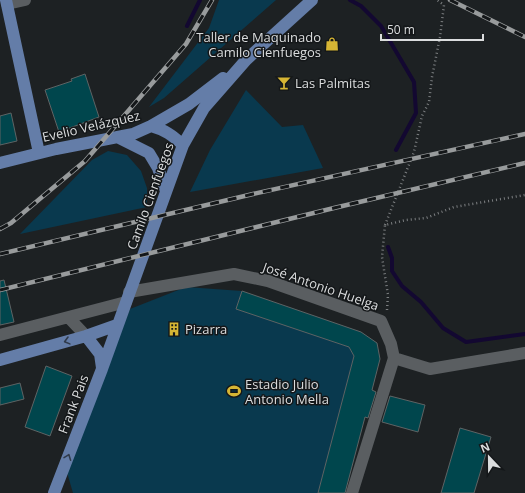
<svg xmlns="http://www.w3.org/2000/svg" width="525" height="493" font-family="'Open Sans',sans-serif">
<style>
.green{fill:#09394e}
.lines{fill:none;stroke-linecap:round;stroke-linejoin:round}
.stream{stroke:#130831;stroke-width:4}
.building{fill:#00464d;stroke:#5e6364}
.path{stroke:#7c7f81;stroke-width:2.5;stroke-dasharray:1 3;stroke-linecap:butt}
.minor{stroke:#5a5e61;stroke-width:12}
.major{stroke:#647da8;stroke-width:12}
.rail-casing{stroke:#989b9c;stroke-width:4.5}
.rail{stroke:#141719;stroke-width:3;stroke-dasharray:9;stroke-linecap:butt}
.oneway{stroke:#303b4b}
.labels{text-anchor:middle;stroke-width:3;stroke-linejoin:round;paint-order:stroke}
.poi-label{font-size:13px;fill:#dbddde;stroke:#141719;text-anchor:start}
.street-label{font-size:13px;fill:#dbddde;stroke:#141719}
</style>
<rect width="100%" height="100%" fill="#1d2123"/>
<path class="green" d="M219,0H276L164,98L149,107L209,28Z
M246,90L282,127L303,125L323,168L190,192L210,150Z
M108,151L127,155L141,171L147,188V207L20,234L92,160Z
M186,287L242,291L361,332L377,343L380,359L345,493H73L66,469L130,309Z"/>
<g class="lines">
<path class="stream" d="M350,0L361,6L381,26L414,82L416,113L396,150
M187,26L200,0
M388,247L392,258V271L402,286L421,302L443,328L466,342L525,334"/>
</g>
<path class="building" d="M85,74L99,117L59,132L45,90L72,81L71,79Z
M11,113L17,141L0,145V116Z
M4,280L14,322L0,325V281Z
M242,291L361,332L377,343L380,359L372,390L376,392L368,418L365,417L345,493H318L354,356L349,347L236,309Z
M46,366L72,376L50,436L25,427Z
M20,383L24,399L0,405V388Z
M390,396L425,405L418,432L382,422Z
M460,428L491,437L474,493H441Z"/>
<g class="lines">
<path class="path" d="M385,225L414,152L422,116L429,102L432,77L440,37L444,5L437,0
M387,310L388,295L382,257L385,225L406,220L426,218L454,207L525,195"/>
<path class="minor" d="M7,4L25,0
M129,292L234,274L268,281L381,321L391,344L394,358L352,493
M69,318L86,336
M0,335L126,302
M394,358L430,369L525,353"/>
<path class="major" d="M6,0L39,153
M151,126C165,130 172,135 183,145
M117,137L149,153L158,168L166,191
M0,163L56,149L133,134L151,126L189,104L223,78
M86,336L100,354L102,368
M0,360L86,336L117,325
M54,493L102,369L183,145L204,108L246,60L312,0"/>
<g class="rail-casing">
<path id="rail" d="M450,0L525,37
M0,229L11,223L85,161L186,44L212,0
M0,254L253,194L525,134
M0,290L334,208L525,163"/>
</g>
<use href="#rail" class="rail"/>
</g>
<defs><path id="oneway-chevron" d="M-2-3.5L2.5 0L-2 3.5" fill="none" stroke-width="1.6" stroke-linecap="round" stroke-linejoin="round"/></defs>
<g class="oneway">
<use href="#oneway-chevron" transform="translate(67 341) rotate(165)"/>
<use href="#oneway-chevron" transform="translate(68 457) rotate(-69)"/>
</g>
<defs>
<g id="shop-bare" transform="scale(1.08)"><path d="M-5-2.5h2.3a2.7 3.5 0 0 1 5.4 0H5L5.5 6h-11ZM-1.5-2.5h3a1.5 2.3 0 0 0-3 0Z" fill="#d6b534" stroke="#141719" stroke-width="2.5" paint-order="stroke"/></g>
<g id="bar-bare" transform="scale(1.08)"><path d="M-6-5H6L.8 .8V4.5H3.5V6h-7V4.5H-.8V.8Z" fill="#d6b534" stroke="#141719" stroke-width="2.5" paint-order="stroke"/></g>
<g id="building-bare" transform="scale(1.08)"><path d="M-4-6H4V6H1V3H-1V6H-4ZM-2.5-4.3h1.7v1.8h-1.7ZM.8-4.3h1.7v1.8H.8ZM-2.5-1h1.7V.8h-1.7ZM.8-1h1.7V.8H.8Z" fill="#d6b534" stroke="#141719" stroke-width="2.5" paint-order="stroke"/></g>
<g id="stadium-bare" transform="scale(1.08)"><path d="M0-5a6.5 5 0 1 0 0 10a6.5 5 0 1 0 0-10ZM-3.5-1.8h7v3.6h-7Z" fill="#d6b534" stroke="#141719" stroke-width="2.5" paint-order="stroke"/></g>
</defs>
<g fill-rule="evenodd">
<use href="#shop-bare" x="332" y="44"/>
<use href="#bar-bare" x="284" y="83"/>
<use href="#building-bare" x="174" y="329"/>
<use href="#stadium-bare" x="234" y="391"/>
</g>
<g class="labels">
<g class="poi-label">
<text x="321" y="42" text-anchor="end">Taller de Maquinado<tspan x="321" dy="15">Camilo Cienfuegos</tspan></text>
<text x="295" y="88">Las Palmitas</text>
<text x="185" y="334">Pizarra</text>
<text x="245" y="389">Estadio Julio<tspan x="245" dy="15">Antonio Mella</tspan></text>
</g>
<g class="street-label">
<text transform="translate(91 126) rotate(-13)" y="5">Evelio Velázquez</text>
<text transform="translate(150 196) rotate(-70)" y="5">Camilo Cienfuegos</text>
<text transform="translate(321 286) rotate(19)" y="5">José Antonio Huelga</text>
<text transform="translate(73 404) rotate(-69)" y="5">Frank Pais</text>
</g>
</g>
<g transform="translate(489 457) rotate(338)" stroke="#141719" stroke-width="3" paint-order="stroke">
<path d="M0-3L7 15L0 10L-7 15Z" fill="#dbddde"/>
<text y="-6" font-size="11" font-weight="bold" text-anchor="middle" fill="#dbddde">N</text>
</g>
<path d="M381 34v6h102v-6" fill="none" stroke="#dbddde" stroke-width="2"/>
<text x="387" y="34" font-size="12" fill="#dbddde" stroke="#141719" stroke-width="3" paint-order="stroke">50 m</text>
</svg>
